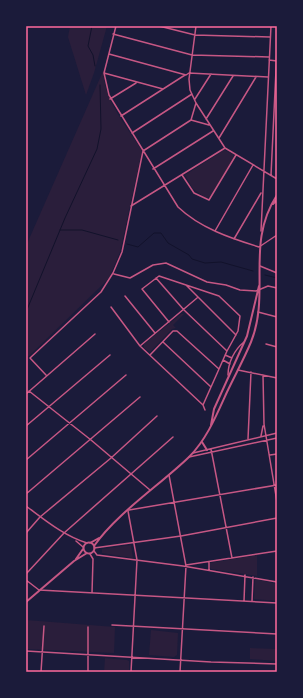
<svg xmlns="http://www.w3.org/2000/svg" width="303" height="698" font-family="'IBM Plex Sans',sans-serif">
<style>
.green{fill:#2a1e3b}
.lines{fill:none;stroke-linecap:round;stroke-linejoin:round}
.stream{stroke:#12122b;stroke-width:1}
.minor{stroke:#c65784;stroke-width:1.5}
.tertiary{stroke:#c65784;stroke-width:2}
.neatline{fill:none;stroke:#ff6b9d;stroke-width:1.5}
</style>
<rect width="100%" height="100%" fill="#1b1b3a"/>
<path class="green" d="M70,26H107L94,73L86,95L68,37Z
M104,69C101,98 128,127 142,151L120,252L109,278L98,289L29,356H26V246Z
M224,150L233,154L234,157L211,197L206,198L193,189L185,175Z
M181,314H184L173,325L176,328L172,329L150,352L144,348V344Z
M131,545L133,558L102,553V549Z
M257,555V576L211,569L209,566L210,563Z
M255,579L277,584V601L254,599Z
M26,620L115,627L114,653L26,649Z
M151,630L178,633L177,655L174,657L149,655Z
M250,648L277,649V661L250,659Z
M105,658L127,660L129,661V672H104Z"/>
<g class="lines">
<path class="stream" d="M92,26L88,46L93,55L95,66
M60,230H82L118,240
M127,244L138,247L154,233H161L168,243L189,255L192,259L205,263L221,262L253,271
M265,275L277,278
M26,312L65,218L97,149L101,129L100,85"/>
<path class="minor" d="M116,26L104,73L109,95L178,207C200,228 230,238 259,247L277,235
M159,26L195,35L270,37
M196,26L189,79L190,90L196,103L225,148L277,179
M113,34L192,55L269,57
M109,54L186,75L189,73L268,77
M269,60L277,61
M104,73L163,89
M110,99L136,83
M195,99L211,74
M121,116L185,75
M206,119L233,76
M191,120L209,125
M132,133L192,94
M219,138L256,77
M153,169L213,131
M182,175L194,193L209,200L236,155
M271,175L277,49
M131,206L225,148
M215,231L253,165
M261,231L271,26
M234,239L261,193
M260,266L277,273
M114,274L130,278L153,265L166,263L207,282L226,285L240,290L256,291L268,286L277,288
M156,278L184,310L227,351
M186,285L236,335
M125,296L155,333
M111,307L140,346L203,405L205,410
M258,312L277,317
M169,322L142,289L159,276L219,296L240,316L238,331L227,351L203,405
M163,342L211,387
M266,344L277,347
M140,346L197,298
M150,355L173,331H177L219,369
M225,355L232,358
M223,360L230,364
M238,370L277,378
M46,375L30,358L101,292L113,273L122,252L143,151L191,120L196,103
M228,375C228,363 234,350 244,342
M263,375L264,424L277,502
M29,391L91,440L150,490
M26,394L95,334
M26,426L110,355
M261,436L263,426
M248,439L251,372
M211,449L232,558
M193,453L277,433
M270,455L277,454
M189,457L277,438
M26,460L126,375
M169,475L186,566L180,672
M26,494L140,397
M26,506C45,520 64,536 87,543
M129,510L277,485
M128,511L137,560L131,672
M26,533L40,517L111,458L157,416
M76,541L83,547
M94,548L181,536L277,518
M94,551L97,555L183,566L277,582
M90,554L93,559L92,593
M209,562V570
M186,565L277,551
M26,574L64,533L173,437
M26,580L39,590L277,603
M244,601L245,575
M252,601L253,577
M112,625L277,634
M26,651L211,662L277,664
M41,672L44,626
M88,672V627"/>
<path class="tertiary" d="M273,204L277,200
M211,425L214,409L247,336L259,286
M202,442L207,450
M83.5 548a5.5 5.5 0 1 1 11 0a5.5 5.5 0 1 1-11 0Z
M90,543L99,538
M94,546C117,513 160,485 189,457C207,439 217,414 227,392C235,375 244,359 251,342C271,292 245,244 277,195
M76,559L83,549
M26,602L74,561L87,553"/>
</g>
<rect width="303" height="698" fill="none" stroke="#1b1b3a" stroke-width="54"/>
<rect x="27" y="27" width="249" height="644" class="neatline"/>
</svg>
